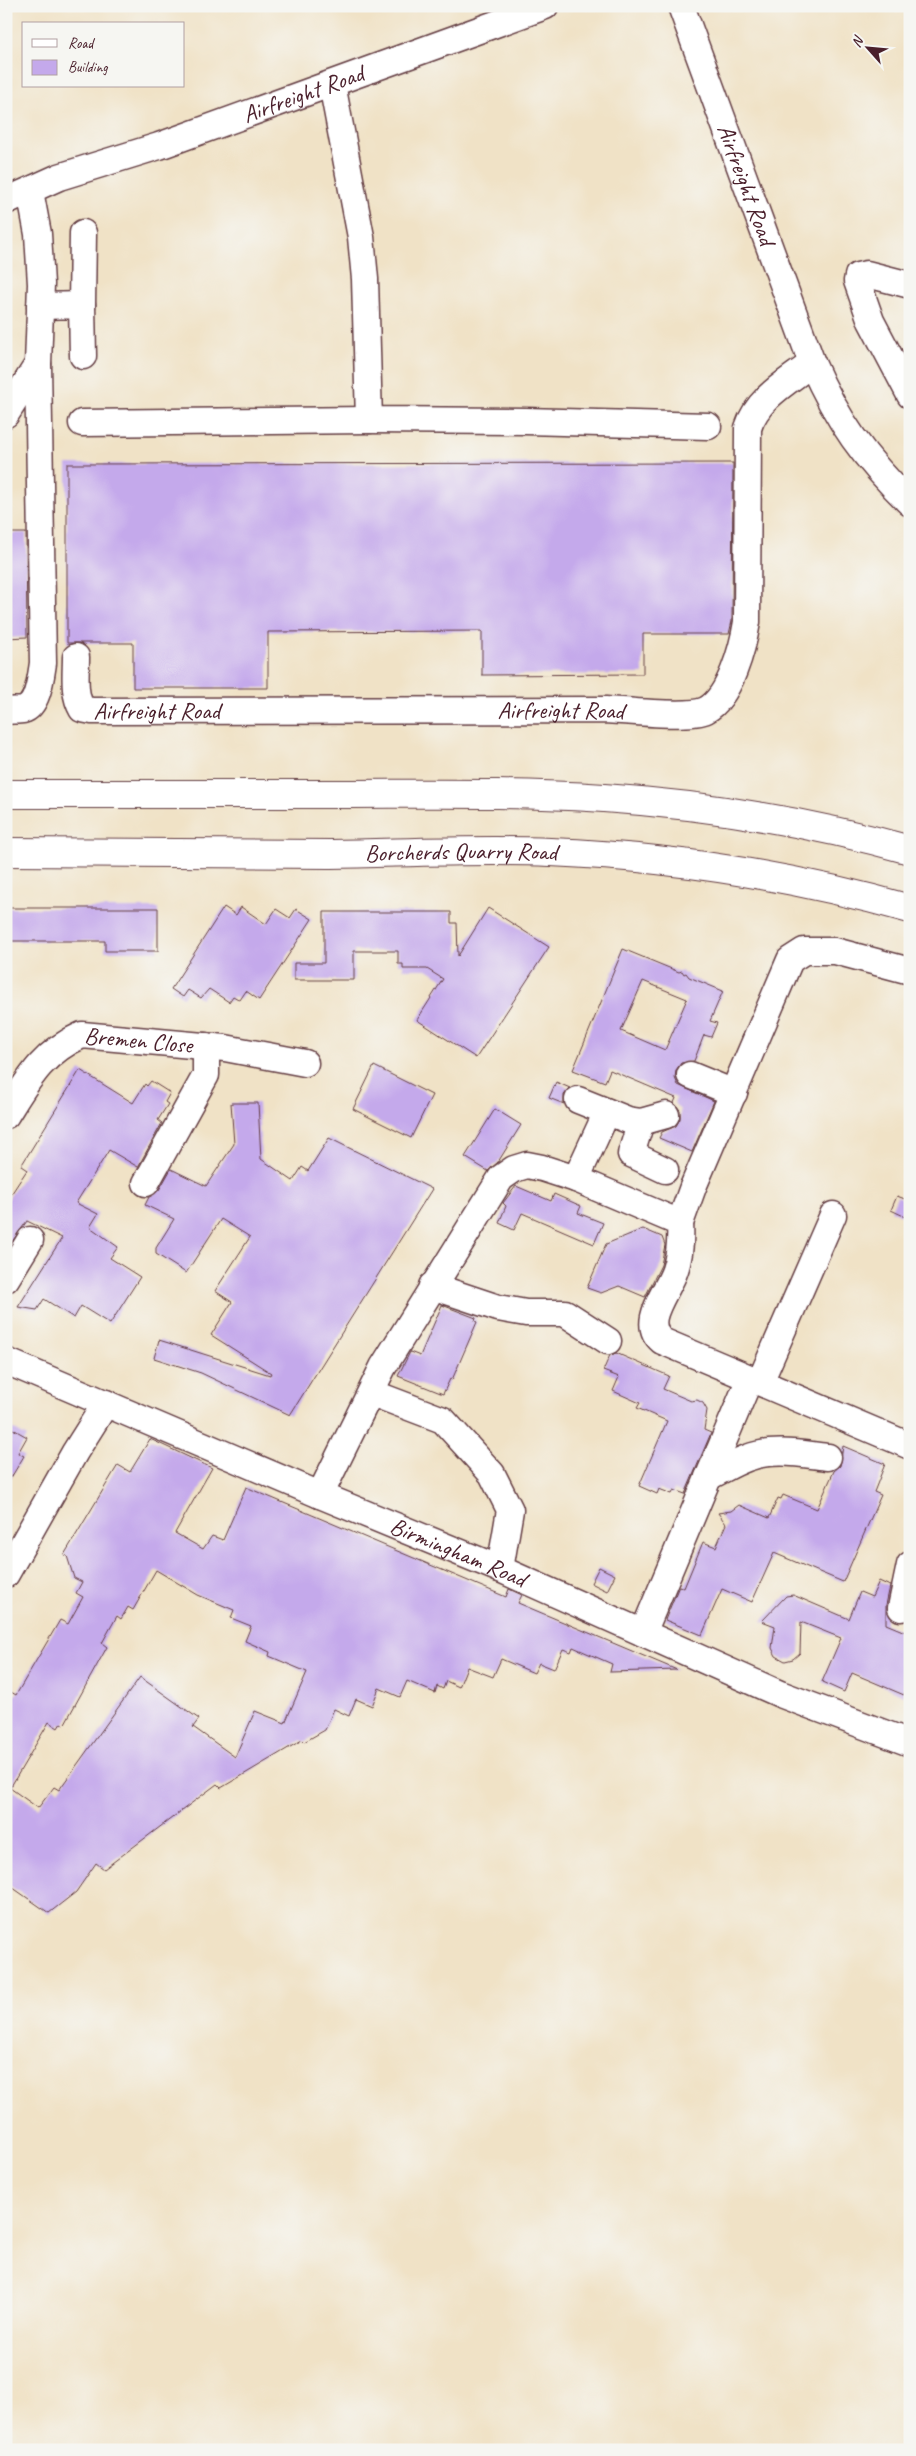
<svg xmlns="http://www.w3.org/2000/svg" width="916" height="2456" font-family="Caveat,sans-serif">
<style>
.building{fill:#c4a9eb;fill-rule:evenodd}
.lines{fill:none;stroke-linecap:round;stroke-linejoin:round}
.minor-casing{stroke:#633c42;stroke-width:29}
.major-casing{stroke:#633c42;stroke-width:30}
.minor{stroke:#fff;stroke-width:26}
.major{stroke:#fff;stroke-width:28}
.labels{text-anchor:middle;stroke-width:4.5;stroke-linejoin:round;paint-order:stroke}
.street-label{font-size:24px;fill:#4a1f2b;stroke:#f6f6f2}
</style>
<rect width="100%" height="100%" fill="#f6f6f2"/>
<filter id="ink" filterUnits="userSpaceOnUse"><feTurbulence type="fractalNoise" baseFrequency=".02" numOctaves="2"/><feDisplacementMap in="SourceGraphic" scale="10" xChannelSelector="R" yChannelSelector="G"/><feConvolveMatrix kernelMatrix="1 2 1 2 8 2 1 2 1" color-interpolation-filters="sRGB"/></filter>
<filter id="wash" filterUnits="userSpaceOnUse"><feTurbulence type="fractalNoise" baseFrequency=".0096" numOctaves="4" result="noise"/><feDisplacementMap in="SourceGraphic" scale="20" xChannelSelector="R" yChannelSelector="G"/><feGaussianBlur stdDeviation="1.12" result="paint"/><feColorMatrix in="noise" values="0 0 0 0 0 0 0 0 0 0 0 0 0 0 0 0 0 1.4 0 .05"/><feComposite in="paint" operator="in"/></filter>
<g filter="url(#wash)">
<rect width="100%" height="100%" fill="#f0e2c6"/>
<g id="blocks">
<path class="building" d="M733,463L732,621L729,634H643V674L482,675V631L268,632V688H133V643H67V464Z
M6,533H26L27,637L6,638Z
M224,907L236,915L241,907L266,924L276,909L290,918L296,909L312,919L259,1000L246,991L240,1000L233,996L229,1002L209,989L201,998L188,990L183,997L171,989Z
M6,908H158V951H105V941H6Z
M488,908L549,947L476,1058L417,1020L443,979L427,969H403V964H398V951H354V980H294V963H324V912H451V923H457L458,956Z
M623,949L679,972L682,971L684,974L686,973L689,977L723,991L710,1021L717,1023L711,1037L704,1035L694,1061L681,1063L676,1070L675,1078L678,1085L714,1101L692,1152L659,1138L662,1132L676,1126L680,1119V1110L674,1103L676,1098L610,1070L605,1082L573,1070ZM643,981L687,999L665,1050L621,1031Z
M374,1066L432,1095L411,1138L353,1109Z
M80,1070L133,1103L145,1084L147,1086L151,1081L170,1093L165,1102L168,1104L158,1120L162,1123L138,1167L109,1150L76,1203L98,1214L90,1227L118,1247L110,1258L140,1277L110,1324L81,1306L74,1318L44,1299L37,1310L18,1307L62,1238L27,1221L6,1250V1202L27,1170L21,1166Z
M556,1082L570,1088L564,1095V1104L549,1098Z
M231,1103H258L261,1159L293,1181L302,1167L308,1171L329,1138L432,1189L290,1415L201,1373L154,1358L159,1340L270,1375L271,1373L211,1335L232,1302L215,1291L250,1237L221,1219L186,1273L156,1254V1248L174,1219L145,1205L149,1197L159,1190L171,1169L206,1186L234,1144Z
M495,1109L521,1125L498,1162L488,1171L465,1157Z
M516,1186L551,1201L554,1194L581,1206L578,1213L603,1223L594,1244L522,1213L514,1230L499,1223L506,1206L503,1203Z
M897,1196L910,1201V1219L891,1210Z
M643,1229L662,1237L665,1245L661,1265L645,1297L619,1286L601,1293L587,1288L606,1244Z
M442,1305L476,1318L475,1321L477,1322L452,1380L450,1379L443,1394L398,1376L410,1352L420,1356Z
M616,1353L669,1376L663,1389L691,1401L697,1400L703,1403L707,1410L704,1430L711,1433L685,1494L674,1490L672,1494L659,1489L657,1494L639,1486L667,1421L637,1408L640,1403L613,1391L619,1377L603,1371L610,1355Z
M6,1425L27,1437L18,1453L24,1456L6,1486Z
M150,1439L212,1468L175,1533L203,1549L212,1536L223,1540L246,1487L506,1597L509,1589L522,1595L518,1603L677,1670L610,1672L612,1664L573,1647L571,1652L563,1649L554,1669L539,1663L534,1673L501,1659L493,1677L467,1667L459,1687L446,1681L443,1689L437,1686L435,1693L407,1681L400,1697L379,1688L372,1706L356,1699L349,1716L334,1709L325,1730L304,1742L302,1740L221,1788L217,1784L104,1869L96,1863L76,1892L49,1913L6,1883V1689L16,1695L60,1620L68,1624L83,1597L76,1593L82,1582L74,1578L67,1556L64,1555L118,1465L130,1472ZM156,1570L198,1595L234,1610L231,1618L251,1626L245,1641L270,1652L269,1656L307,1672L285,1723L255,1711L235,1757L193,1727L199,1719L140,1677L59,1790L54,1787L38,1808L10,1788L49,1722L58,1728L61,1723L64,1725L107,1647L102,1643L117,1616L121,1619L128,1607L133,1610Z
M843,1446L885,1464L874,1492L881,1495L843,1582L774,1553L752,1602L722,1589L702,1635L665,1620L679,1586L684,1588L703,1542L716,1547L726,1524L718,1513L731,1511L739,1505L769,1518L778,1498L781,1499L783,1495L817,1509L834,1471L840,1466Z
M599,1567L615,1575L607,1591L591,1583Z
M879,1581L890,1586L886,1605V1624L910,1634V1681L904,1695L852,1673L844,1692L822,1682L841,1638L801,1622L800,1653L793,1659L785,1661L776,1656L772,1648L775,1626L762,1621L786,1596L793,1595L849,1619L860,1592L872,1597Z"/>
</g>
</g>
<g filter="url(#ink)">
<use href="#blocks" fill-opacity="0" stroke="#633c42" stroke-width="1"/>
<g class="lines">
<g class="minor-casing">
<g id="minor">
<path id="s1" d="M681,6L812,363C838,422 864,458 910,503"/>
<path d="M332,84L361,237L365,279L369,420L526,421L708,426"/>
<path id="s2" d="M6,201L59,177L159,146L545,6"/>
<path d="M910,285L867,274L858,276L857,281L871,321L910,395"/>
<path d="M82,305L83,233"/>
<path d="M40,306L82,305L83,356"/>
<path d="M6,414L38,364"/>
<path d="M82,423L369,420"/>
<path id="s3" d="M76,657C76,674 73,694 82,709L92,711L606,710C626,711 690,718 706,710C730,697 743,647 747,622L748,428C758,397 788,382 812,363"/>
<path d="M6,711C11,710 18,711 23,710C38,706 41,676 43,663L38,364L41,284L38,234L30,191"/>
<path d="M690,1075L734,1093"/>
<path d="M578,1100L628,1120L641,1122L666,1115"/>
<path id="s4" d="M6,1115C28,1080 42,1053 82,1035L225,1048L305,1063"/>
<path d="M641,1122L631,1154L665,1170"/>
<path d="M576,1179L607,1112"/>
<path d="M146,1183L206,1075V1046"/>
<path d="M680,1223L693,1187L790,960L804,951H835L910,971"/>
<path d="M6,1279L30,1240"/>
<path d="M432,1286L498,1308L526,1313H565L608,1341"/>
<path id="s5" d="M6,1361L320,1495L500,1569L780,1694L910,1743"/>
<path d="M760,1382L833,1215"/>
<path d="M372,1393L443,1420L492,1474L510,1510L500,1569"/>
<path d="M708,1477C721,1471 733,1463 747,1458C773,1448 802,1454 828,1457"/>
<path d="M320,1495L383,1367L501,1178L514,1169L527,1165L542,1168L576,1179L680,1223C681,1239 680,1255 675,1270C668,1292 639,1322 662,1341L910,1446"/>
<path d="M6,1574L75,1452L106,1403"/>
<path d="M901,1608L910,1565"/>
<path d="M643,1633L750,1378"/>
</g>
</g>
<g class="major-casing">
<g id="major">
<path d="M6,794C116,794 225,794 335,794C425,794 515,792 604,798C707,805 810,822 910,850"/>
<path id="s6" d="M6,852C114,853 222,854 331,854C403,853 477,849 550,852C672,857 792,876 910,909"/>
</g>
</g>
<use href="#minor" class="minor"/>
<use href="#major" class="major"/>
</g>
</g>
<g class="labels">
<g class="street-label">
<text dy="8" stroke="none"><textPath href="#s2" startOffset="316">Airfreight Road</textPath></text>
<text dy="8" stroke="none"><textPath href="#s1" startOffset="190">Airfreight Road</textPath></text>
<text dy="8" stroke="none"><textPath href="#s3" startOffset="128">Airfreight Road</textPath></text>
<text dy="8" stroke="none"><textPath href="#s3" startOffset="532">Airfreight Road</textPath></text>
<text dy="8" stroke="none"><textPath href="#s6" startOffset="455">Borcherds Quarry Road</textPath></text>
<text dy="8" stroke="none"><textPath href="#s4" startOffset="169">Bremen Close</textPath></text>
<text dy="8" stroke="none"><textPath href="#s5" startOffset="491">Birmingham Road</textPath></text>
</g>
</g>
<rect width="916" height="2456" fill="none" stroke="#f6f6f2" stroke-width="25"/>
<rect x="22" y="22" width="162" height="65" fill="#f6f6f2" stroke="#b1a0a2"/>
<rect x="32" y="39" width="25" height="8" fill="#ffffff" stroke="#b1a0a2"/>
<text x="68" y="48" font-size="15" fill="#4a1f2b">Road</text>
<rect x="32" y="60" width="25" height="15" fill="#c4a9eb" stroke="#b1a0a2"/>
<text x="68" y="72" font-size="15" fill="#4a1f2b">Building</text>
<g transform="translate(868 48) rotate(297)" stroke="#f6f6f2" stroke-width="4" paint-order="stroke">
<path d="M0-4L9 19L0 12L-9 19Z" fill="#4a1f2b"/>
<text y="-8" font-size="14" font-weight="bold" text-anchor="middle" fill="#4a1f2b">N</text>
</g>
</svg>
